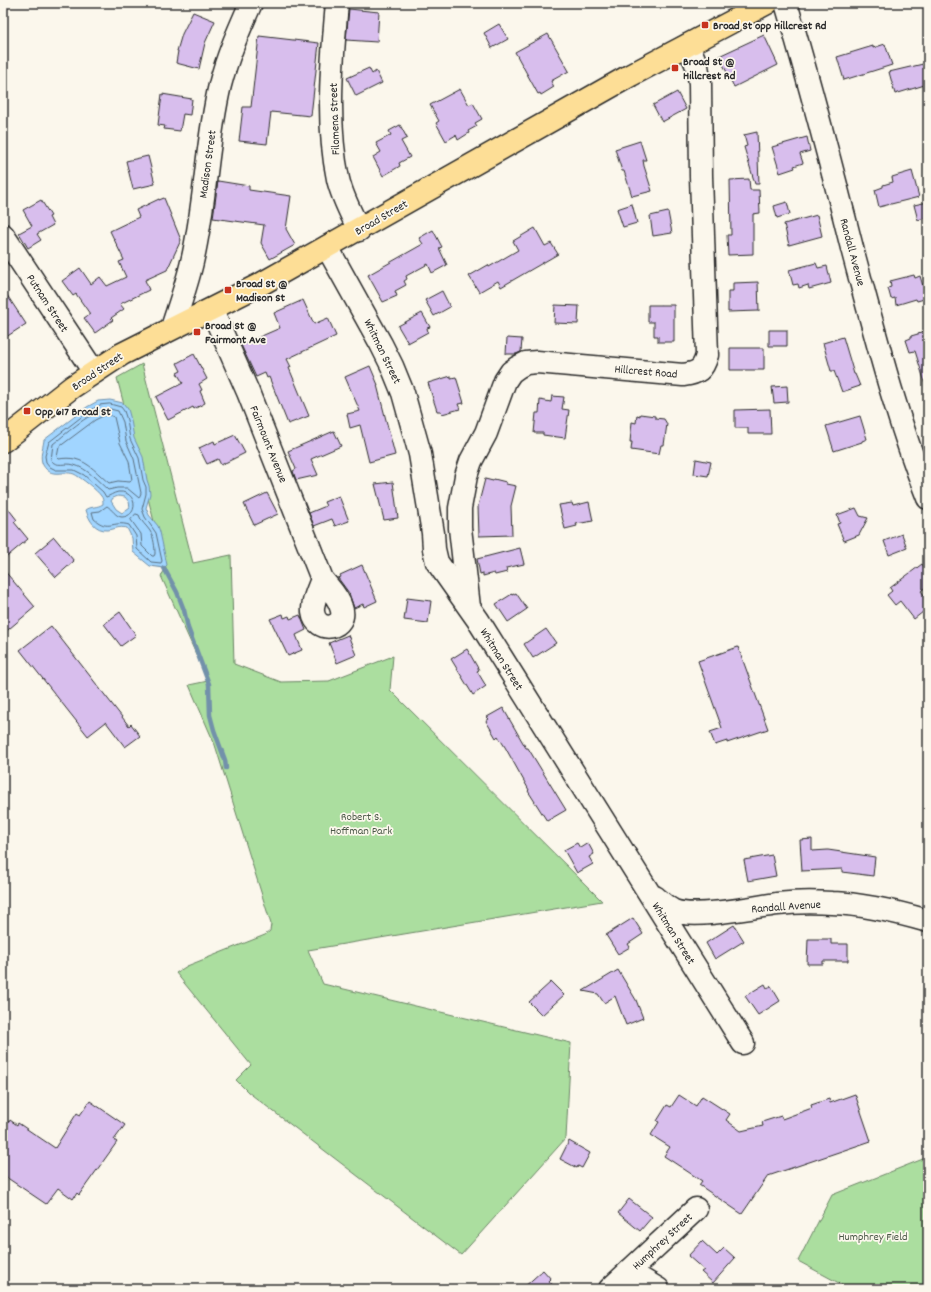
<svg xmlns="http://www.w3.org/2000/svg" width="931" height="1292" font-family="Dekko,sans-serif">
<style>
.green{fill:#abde9f;stroke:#6b8465}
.water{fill:#a1d5ff;stroke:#7291aa;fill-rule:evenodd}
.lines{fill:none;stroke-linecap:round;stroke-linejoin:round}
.shore{stroke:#5a6f80;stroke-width:1}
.stream{stroke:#7291aa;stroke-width:4.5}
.building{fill:#d8beed;stroke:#2b2b2b}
.minor-casing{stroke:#2b2b2b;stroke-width:25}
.major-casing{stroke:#2b2b2b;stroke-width:25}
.minor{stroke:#fbf7ec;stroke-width:22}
.major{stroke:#fdde96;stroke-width:22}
.poi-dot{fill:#c8321e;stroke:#fbf7ec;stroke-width:1.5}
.labels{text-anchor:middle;stroke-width:3.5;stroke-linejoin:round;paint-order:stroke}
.poi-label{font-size:12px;font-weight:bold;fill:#2b2b2b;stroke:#fbf7ec;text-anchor:start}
.street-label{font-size:12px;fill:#2b2b2b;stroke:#fbf7ec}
.park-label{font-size:12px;fill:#4b5848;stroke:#fbf7ec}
</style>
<rect width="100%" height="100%" fill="#fbf7ec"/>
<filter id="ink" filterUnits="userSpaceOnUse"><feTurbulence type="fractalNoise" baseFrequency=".025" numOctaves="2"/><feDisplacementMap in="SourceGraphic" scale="8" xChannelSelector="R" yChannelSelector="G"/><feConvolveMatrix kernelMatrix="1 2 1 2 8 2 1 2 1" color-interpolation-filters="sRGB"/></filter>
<g filter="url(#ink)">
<path class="green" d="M142,364L193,563L231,555L234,664L281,682L329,681L393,656L390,690L602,901L308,950L323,984L571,1043L566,1138L461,1255L248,1092L236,1080L251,1065L176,973L187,966L265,935L270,931L271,924L215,745L189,685L208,681L161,576L166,568L117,378Z
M928,1157V1289H850L798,1261L832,1195Z"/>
<path class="water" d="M110,400L123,403L128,409L131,420L134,438L143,457L147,480L149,486L150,494L146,508L149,515L158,526L160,532L167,565L164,568L150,566L133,552L132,538L127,528C118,526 116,529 108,530C95,531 89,520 86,510C91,506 97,508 103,504C103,501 103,498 101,496C97,490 80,477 74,474C62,470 51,479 43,465C39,457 43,448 44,440L87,407L98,401ZM118,496L125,497L129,502L130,507L122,513L116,509L111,501L113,498Z"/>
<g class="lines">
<path class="shore" d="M110,404L121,407L124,411L127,420L130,439L139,458L143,480L146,487V494L142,509L145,517L156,533L162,561L161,563L151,562L137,549L136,536L129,525C113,520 109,532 94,519L92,512L100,511L107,506C112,509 116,517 122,517C140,516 137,490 118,492C113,493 110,496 106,497L103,492L84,475L74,470H56L50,467L46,462L45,456L49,442L89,411L100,405Z
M110,409L118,411L123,422L126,441L134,459L141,493L139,498L127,488H117L108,490C98,481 87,468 74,465C66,462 56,468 51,460L53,444C70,431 89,411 110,409Z
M109,415L114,417L120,443L129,461L132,480L130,482L118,481L109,483C99,475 89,462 75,459C70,458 64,458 59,459L57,457L59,447L95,420L103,416Z
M136,514L139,515C141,522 146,525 150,531C154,537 155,548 155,554L154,556H152L142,546L141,534L131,520Z"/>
<path class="stream" d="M164,568L177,592L184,610L188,628L209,684L210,715L214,730L225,760L226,768"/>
</g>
<path class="building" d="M349,9L379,12L377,42L346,40Z
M193,12L215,21L205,43L199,69L176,63L178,51H177L182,34Z
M499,24L508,39L492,48L484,33Z
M548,34L569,71L551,81L554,87L541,95L540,93L538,94L515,52Z
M764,35L778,65L734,87L719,56Z
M259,36L319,43L311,116L271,112L267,144L239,141L243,107H251Z
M885,44L892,65L844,80L837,57L873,46V48Z
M923,64L928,84L895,94L889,72Z
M369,68L372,74L376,71L382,83L356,96L347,78Z
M460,89L469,105L473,103L482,119L475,123L477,126L468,131L469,133L458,140L456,135L446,141L436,123L439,121L430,105Z
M677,92L686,109L662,122L653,105Z
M162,94L192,99L190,115L183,114L180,131L164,129L165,126L158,125Z
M400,125L407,138L401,141L410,157L399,163L400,166L383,176L373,157L381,152L376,143L391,135L389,131Z
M757,132L759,184H755L744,147L747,146L744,135Z
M807,137L810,151L800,154L803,163L794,166L795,168L780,173L772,147Z
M640,141L646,160H643L644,166L652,191L632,196L624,171H622L615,149Z
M148,156L155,184L133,189L126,161Z
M912,171L919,197L879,207L875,190L883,187V185L893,182L892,177Z
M749,179L750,190H759L760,213L753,214V254L728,255L727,235H731L730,180Z
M218,181L249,186V190L291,196L286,229L295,245L270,259L261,243L264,225L213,218Z
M164,198L181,240L167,270L145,280L149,290L120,304L124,309L111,318L113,320L95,333L84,318L90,314L76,294L73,296L62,281L80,268L91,284L100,277L107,286L126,277L119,262L124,260L110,231L139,217L136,210L159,199V200Z
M41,200L51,216L49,217L53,225L37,234L41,240L28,248L19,233L32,226L23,210Z
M787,202L790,214L777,218L774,206Z
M928,202V217L918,220L914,205Z
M632,204L637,223L623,227L617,209Z
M668,212L672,233L653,236L650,216Z
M817,215L822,236L789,245L784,224Z
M535,228L545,246L551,243L558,254L501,287L498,281L479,292L469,276L488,265L489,267L518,250L513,241Z
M433,230L442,247L439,248L447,265L432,273L428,264L406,276L407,279L404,281L406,285L395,291L397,296L383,302L368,275L423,244L419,238Z
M816,263L818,268L827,266L831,283L809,289L808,285L799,288L798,284L793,285L789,270Z
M914,275L915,278L920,276L923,286H925L928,298L917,301L916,299L896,305L895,298L891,299L888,288L891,287L890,281Z
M758,282L759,311L728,312V291H733V283Z
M3,289L26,324L3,339Z
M442,291L450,307L434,316L425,300Z
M303,300L314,324L328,318L336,336L287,359L291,367L289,368L309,416L288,424L269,377L267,378L265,373L256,377L241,345L280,328L274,313Z
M555,305L579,306L578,324L554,323Z
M648,305H674V342H658V336H654V322H648Z
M422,313L430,327L427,328L428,332L408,343L398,326Z
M769,330H787V346H769Z
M928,331V383H925L915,351L910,352L906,340L911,338V336Z
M843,337L854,374H855L860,386L842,392L834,371H831L823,343Z
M507,338L522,339L521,352L516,354H506Z
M730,348H764V370H730Z
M194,354L207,379L199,384L202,390L200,391L205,403L194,409L193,407L168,420L156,397L183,383L177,373L181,371L177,363Z
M370,366L378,385H377L395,455L369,462L360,425L350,428L347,414L360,411L345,377Z
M451,376V378L456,377L464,403L458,404L460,409L442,414L441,411H437L428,383Z
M787,386L788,402L774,403L772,387Z
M552,396L564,397L562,409L569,410L565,438L543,435V433H534L536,413H539L540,400L551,402Z
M770,409L771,434H748V428H735V410Z
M640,414L655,416V418L664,419L667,424L664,445H661L659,454L631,450L632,442H630L632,422L636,423L637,415L640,416Z
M860,416L867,439L862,441V442L834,451L826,426Z
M334,431L341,446L311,459L318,475L296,480L293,471L296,469L288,451Z
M235,435L245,453L221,465L218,459L207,464L199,448L214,441L215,444Z
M696,459L711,462L708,476L694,474Z
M485,479L493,481L494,479L506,482V484L516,486L511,506L512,535L479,536L478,506Z
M393,482L398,518L384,520L375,484Z
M267,493L278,514L254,525L244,504Z
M339,496L349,521L335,526L332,519L314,526L309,513L326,506L324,502Z
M3,502L17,520L14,522L28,539L3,560Z
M589,502L593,521L576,524L577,526L565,529L559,505L572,503L573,506Z
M856,508L860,516L868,518L859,535L844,541L837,524L840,523L837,515Z
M902,534L907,548L889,555L884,541Z
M54,537L74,561L56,577L35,553Z
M520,548L524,564L506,568L507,572L495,575L494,573L483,576V573L480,574L477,559Z
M922,564L928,572V585L921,591L928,600V608L914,619L900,601L895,605L887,595L892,591L890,588Z
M362,565L377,601L364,607L363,604L354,608L349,593L338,578L341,577L340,575Z
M3,569L35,607L3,634Z
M516,593L527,609L508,622L496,604L512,594V595Z
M407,598L431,601L428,623L404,620Z
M120,612L136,635L121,646L104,624Z
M283,614L284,618L289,616L290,619L300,615L306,630L296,635L302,650L288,656L270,619Z
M51,626L129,726L131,724L140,736L125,747L106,722L88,736L20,650Z
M546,629L556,643L533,658L524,644Z
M348,635L356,655L337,663L329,643Z
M738,647L768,729L727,743V741L715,745L710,732L722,728L698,661Z
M467,649L479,670L477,671L486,686L473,695L451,659Z
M503,708L526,748H528L566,810L547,821L528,791L529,790L505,747L498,736L496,738L486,721L489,719L487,717Z
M812,839V851L828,850L875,857L873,876L842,872V869L802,871L800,840Z
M577,843L580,848L588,843L594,854L589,857L593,864L577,873L564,850Z
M772,855L776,876L748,881L744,860Z
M633,918L643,934L628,944L630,947L618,954L606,935Z
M734,925L744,941L715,959L706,943Z
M808,939H831V944H848V961H823V964H807Z
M618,970L636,1000L643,1018L626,1025L615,996L604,1003L598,994L583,991Z
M551,982L564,995L542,1015L529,1002Z
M765,984L767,988L771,986L780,1001L758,1015L745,996Z
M855,1094L871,1141L768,1176L742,1214L699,1185L702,1181L664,1156L670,1147L651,1135L659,1122L657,1121L667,1105L671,1107L679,1095L696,1106L702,1096L730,1114L726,1120L741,1131L763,1126L762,1122L781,1116L782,1119L812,1108L811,1105L829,1099L830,1103Z
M90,1101L125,1125L114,1140L117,1142L79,1195L77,1193L73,1199L58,1188L46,1204L3,1175V1118L9,1122L10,1120L17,1125L18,1123L55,1148L77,1113L80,1115Z
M569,1141L590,1153L582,1168L578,1166L577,1168L560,1159Z
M629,1199L652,1217L640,1231L618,1213Z
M702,1241L717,1255L724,1248L735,1258L713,1283L701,1272L704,1270L688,1256Z
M543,1270L551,1279L549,1281L556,1289H522Z"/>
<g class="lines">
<g class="minor-casing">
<path id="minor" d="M337,3C332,61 326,122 338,179C342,197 351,213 359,230
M786,3C810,85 832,168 853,252C875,334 896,418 928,498
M3,235L94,372
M327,247L381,344L392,366L403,393L420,454L433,533L434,549L437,562L478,620L743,1043
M212,310L248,392L322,579C319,588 312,601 313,612C316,635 349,629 341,607C338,596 328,587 322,579
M172,328C179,306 187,284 192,262C206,204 206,143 220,85C227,57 239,30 251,3
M469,607L460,528V508L466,476L471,461L486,433L505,381L511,372L518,367L526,363L537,362L683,375C698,373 703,370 707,355L701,176L700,83L697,66L688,45
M655,897C661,902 667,908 674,911C695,919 754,907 777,904C795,902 814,902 832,903C865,904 897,912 928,921
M625,1275L638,1277L658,1289
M610,1289L696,1209"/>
</g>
<g class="major-casing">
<path id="major" d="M3,441L72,387L122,354L261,284L631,75L767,3"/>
</g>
<use href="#minor" class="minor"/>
<use href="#major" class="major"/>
</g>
</g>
<g class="poi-dot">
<rect x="701" y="21" width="8" height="8" rx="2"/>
<rect x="671" y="64" width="8" height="8" rx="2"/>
<rect x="224" y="286" width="8" height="8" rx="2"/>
<rect x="193" y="328" width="8" height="8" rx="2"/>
<rect x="23" y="407" width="8" height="8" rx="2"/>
</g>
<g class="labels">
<g class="poi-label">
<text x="713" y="29">Broad St opp Hillcrest Rd</text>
<text x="683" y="65">Broad St @<tspan x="683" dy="14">Hillcrest Rd</tspan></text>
<text x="236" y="287">Broad St @<tspan x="236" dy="14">Madison St</tspan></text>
<text x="205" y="329">Broad St @<tspan x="205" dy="14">Fairmont Ave</tspan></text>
<text x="35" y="415">Opp 617 Broad St</text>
</g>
<g class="street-label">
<text transform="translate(334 119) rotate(-92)" y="4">Filomena Street</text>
<text transform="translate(207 164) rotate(-82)" y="4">Madison Street</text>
<text transform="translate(381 217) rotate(-30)" y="4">Broad Street</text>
<text transform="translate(853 252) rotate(75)" y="4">Randall Avenue</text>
<text transform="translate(48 303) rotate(57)" y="4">Putnam Street</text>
<text transform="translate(383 351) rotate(64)" y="4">Whitman Street</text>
<text transform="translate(97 371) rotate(-34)" y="4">Broad Street</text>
<text transform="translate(646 371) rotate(5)" y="4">Hillcrest Road</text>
<text transform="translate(269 444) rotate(68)" y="4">Fairmount Avenue</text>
<text transform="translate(502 659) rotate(58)" y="4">Whitman Street</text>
<text transform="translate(786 906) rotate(-4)" y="4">Randall Avenue</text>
<text transform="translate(674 933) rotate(58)" y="4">Whitman Street</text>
<text transform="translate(662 1241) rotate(-43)" y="4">Humphrey Street</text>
</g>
<g class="park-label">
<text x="361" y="820">Robert S.<tspan x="361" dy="14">Hoffman Park</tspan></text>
<text x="873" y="1240">Humphrey Field</text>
</g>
</g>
<rect width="931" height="1292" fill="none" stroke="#fbf7ec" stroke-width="16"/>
<rect x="8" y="8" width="915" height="1276" fill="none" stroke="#2b2b2b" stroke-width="1.5" filter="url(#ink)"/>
</svg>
